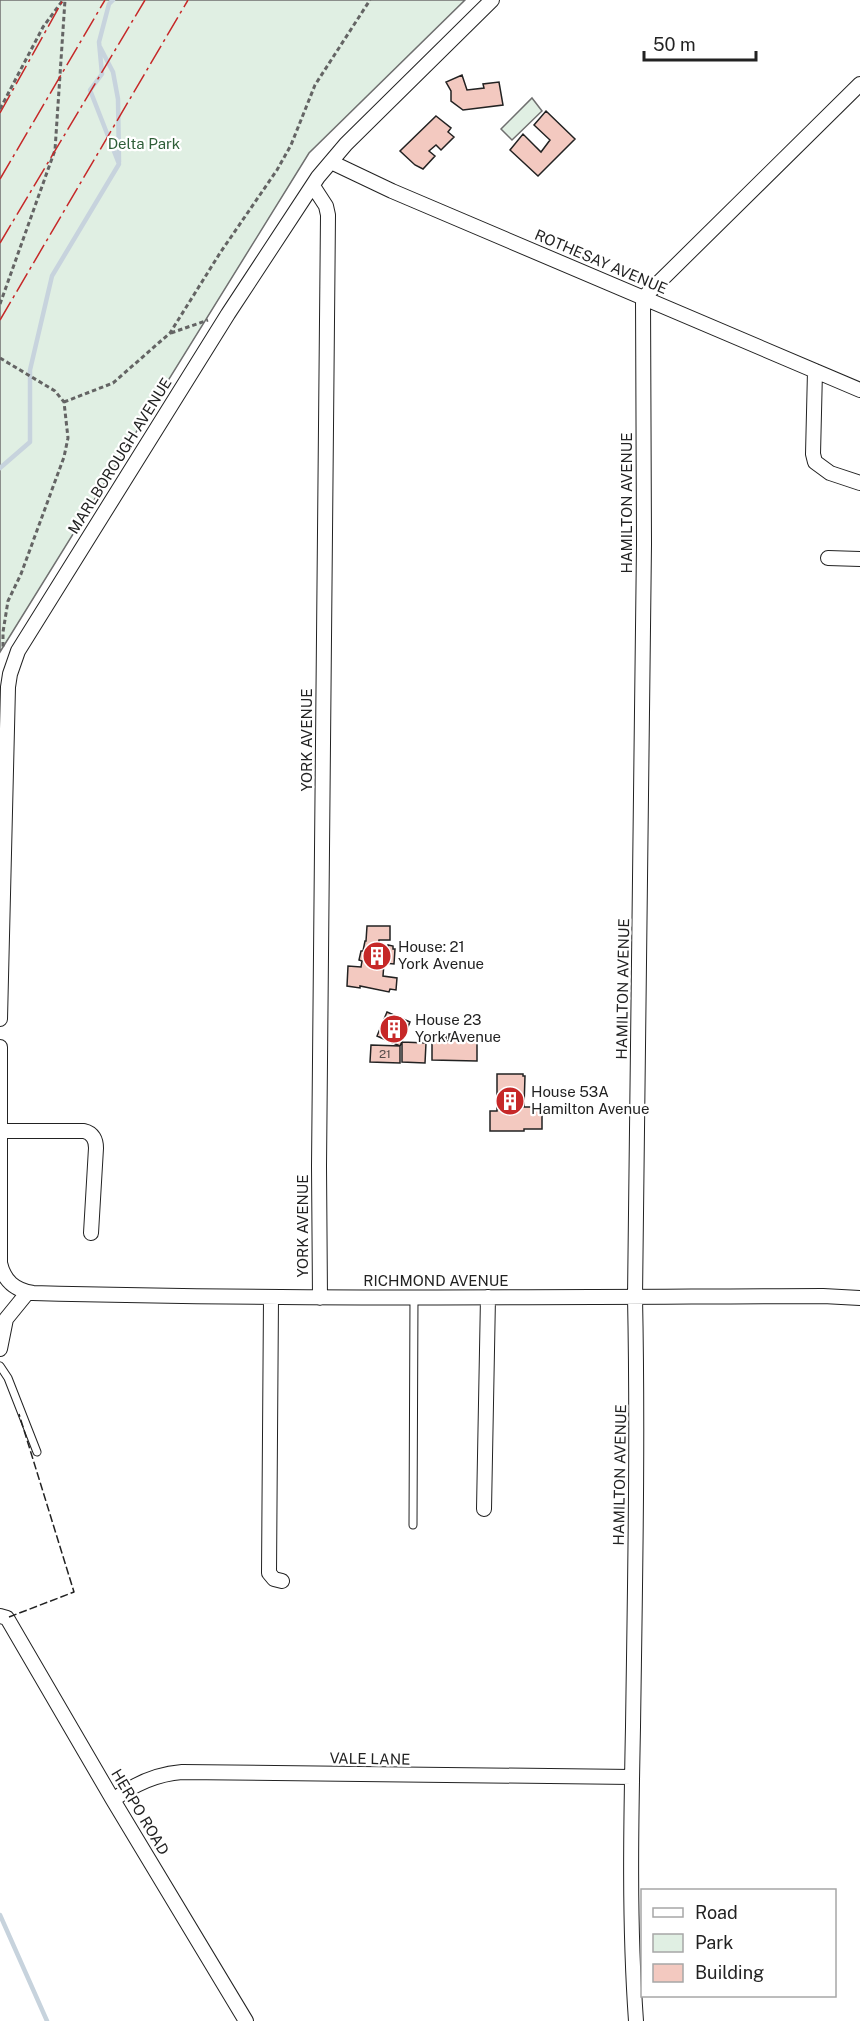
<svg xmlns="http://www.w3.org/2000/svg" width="860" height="2021" font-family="'Public Sans',sans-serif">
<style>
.green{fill:#e0efe3;stroke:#6f6f6f;stroke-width:1.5}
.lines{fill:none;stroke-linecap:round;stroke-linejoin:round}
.stream{stroke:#c7d3dd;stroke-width:4.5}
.building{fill:#f3c9c0;stroke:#222;stroke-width:1.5}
.lane-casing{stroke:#222;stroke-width:9}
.street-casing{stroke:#222;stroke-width:16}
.path{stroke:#646464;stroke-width:3;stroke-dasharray:4.5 3;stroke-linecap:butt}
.lane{stroke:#fff;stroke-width:7}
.street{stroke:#fff;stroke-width:14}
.fence{stroke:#222;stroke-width:1.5;stroke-dasharray:8 3;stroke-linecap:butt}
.power{stroke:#c62828;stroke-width:1.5;stroke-dasharray:21 4.5 3 4.5;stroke-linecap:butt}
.labels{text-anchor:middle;stroke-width:4.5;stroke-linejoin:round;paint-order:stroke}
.number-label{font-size:12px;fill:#564c4a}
.park-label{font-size:15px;fill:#2f5e38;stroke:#fff}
.street-label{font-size:15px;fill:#222;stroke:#fff}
.poi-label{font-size:15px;fill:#222;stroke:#fff;text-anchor:start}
</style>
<rect width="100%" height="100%" fill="#fff"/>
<path class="green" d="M0,0H465L309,153L0,652Z
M532,98L542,111L512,140L501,129Z"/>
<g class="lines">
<path class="stream" d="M100,47L113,72L118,99L119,162
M0,468L30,442V370L52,276L119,164L90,90L102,74L99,42L109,4L113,0
M0,1915L47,2021"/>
</g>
<path class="building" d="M462,75L467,90L484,88L483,84L499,82L503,105L463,110L451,101V91L446,82Z
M546,111L575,139L538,176L510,150L523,134L541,152L550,140L534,125Z
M436,116L451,128L448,132L454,137L441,150L436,145L429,151L435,156L423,169L415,165L400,151Z
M367,926H390V940H379L378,948L387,949L388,945L393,946V949H395L394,964L384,963L383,976L397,978L396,990L390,989L389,992L360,986V988L347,986L348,966L361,967L362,961L359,960L361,951H363L365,941H366Z
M387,1012L410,1022L400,1046L377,1036Z
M432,1033H446V1041H449V1034H465V1041H477V1061L432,1060Z
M402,1042L426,1043L425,1063L402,1062Z
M371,1045L400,1046V1063L370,1062Z
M497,1074H523V1076H525L524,1107H542V1129H524V1131H490V1111H497Z"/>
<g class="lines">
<g class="lane-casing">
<path id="lane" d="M0,1366L8,1378L37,1452
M413,1525L414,1297"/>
</g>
<g class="street-casing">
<path id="street" d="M331,162L392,191L860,390
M313,186L326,206L328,215L319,1166L320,1298
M815,371L813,454L815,462L830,473L860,483
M828,558L860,559
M0,1019L8,687L10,674L18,651L228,314L318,177L346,144L492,0
M0,1047V1263C4,1281 15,1290 33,1293C296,1300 560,1297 823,1296L860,1298
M0,1131H84C93,1133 96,1140 96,1148L91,1233
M271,1298L269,1573L274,1579L282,1581
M0,1349L6,1319L28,1292
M484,1509L488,1297
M0,1616L7,1618L113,1800L246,2021
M113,1800C134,1784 156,1774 182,1772L632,1777
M636,2021C629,1923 631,1825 633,1727C635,1583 638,1440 635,1297L644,544L643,298L860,84"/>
</g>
<path class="path" d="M0,109L43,27L63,0
M0,304L55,150L65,0
M171,333L208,320
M0,358L55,391L64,402L68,438L64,457L21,574L8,601L3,632V649
M64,402L113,383L170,333L220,253L277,170L291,145L315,85L370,0"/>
<use href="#lane" class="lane"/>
<use href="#street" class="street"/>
<path class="fence" d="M9,1617L74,1592L19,1414"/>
<path class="power" d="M0,113L63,0
M0,179L105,0
M0,243L145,0
M0,320L188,0"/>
</g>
<defs>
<g id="building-disc" transform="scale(1.5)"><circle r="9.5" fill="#c62828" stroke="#fff"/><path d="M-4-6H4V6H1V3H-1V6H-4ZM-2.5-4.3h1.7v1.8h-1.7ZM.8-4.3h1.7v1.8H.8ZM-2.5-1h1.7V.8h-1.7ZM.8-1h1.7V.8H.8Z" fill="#fff"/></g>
</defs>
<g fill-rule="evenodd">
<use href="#building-disc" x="377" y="956"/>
<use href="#building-disc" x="394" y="1029"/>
<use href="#building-disc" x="510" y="1101"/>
</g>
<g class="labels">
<g class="number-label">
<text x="385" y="1058">21</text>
</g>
<g class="park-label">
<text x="144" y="149">Delta Park</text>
</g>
<g class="street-label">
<text transform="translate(601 262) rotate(23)" y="5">ROTHESAY AVENUE</text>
<text transform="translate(120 456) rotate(-58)" y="5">MARLBOROUGH AVENUE</text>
<text transform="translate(627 503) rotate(-90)" y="5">HAMILTON AVENUE</text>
<text transform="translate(307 740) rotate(-90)" y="5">YORK AVENUE</text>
<text transform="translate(623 989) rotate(-89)" y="5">HAMILTON AVENUE</text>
<text transform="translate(303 1226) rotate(-90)" y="5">YORK AVENUE</text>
<text x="436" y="1286">RICHMOND AVENUE</text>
<text transform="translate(620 1475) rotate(-89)" y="5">HAMILTON AVENUE</text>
<text transform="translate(370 1759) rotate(1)" y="5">VALE LANE</text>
<text transform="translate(140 1812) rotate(59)" y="5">HERPO ROAD</text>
</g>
<g class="poi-label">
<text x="398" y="952">House: 21<tspan x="398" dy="17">York Avenue</tspan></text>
<text x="415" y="1025">House 23<tspan x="415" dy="17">York Avenue</tspan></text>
<text x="531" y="1097">House 53A<tspan x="531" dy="17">Hamilton Avenue</tspan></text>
</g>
</g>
<rect x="641" y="1889" width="195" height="108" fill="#ffffff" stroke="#a7a7a7" stroke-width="1.5"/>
<rect x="653" y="1908" width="30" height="9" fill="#ffffff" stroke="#a7a7a7" stroke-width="1.5"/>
<text x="695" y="1919" font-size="18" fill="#222222">Road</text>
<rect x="653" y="1934" width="30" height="18" fill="#e0efe3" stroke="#a7a7a7" stroke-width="1.5"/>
<text x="695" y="1949" font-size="18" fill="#222222">Park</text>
<rect x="653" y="1964" width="30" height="18" fill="#f3c9c0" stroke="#a7a7a7" stroke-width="1.5"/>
<text x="695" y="1979" font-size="18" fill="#222222">Building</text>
<path d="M644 51v9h112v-9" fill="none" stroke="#222222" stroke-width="3"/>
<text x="653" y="51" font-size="18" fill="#222222" stroke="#ffffff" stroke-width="4.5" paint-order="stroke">50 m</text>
</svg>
